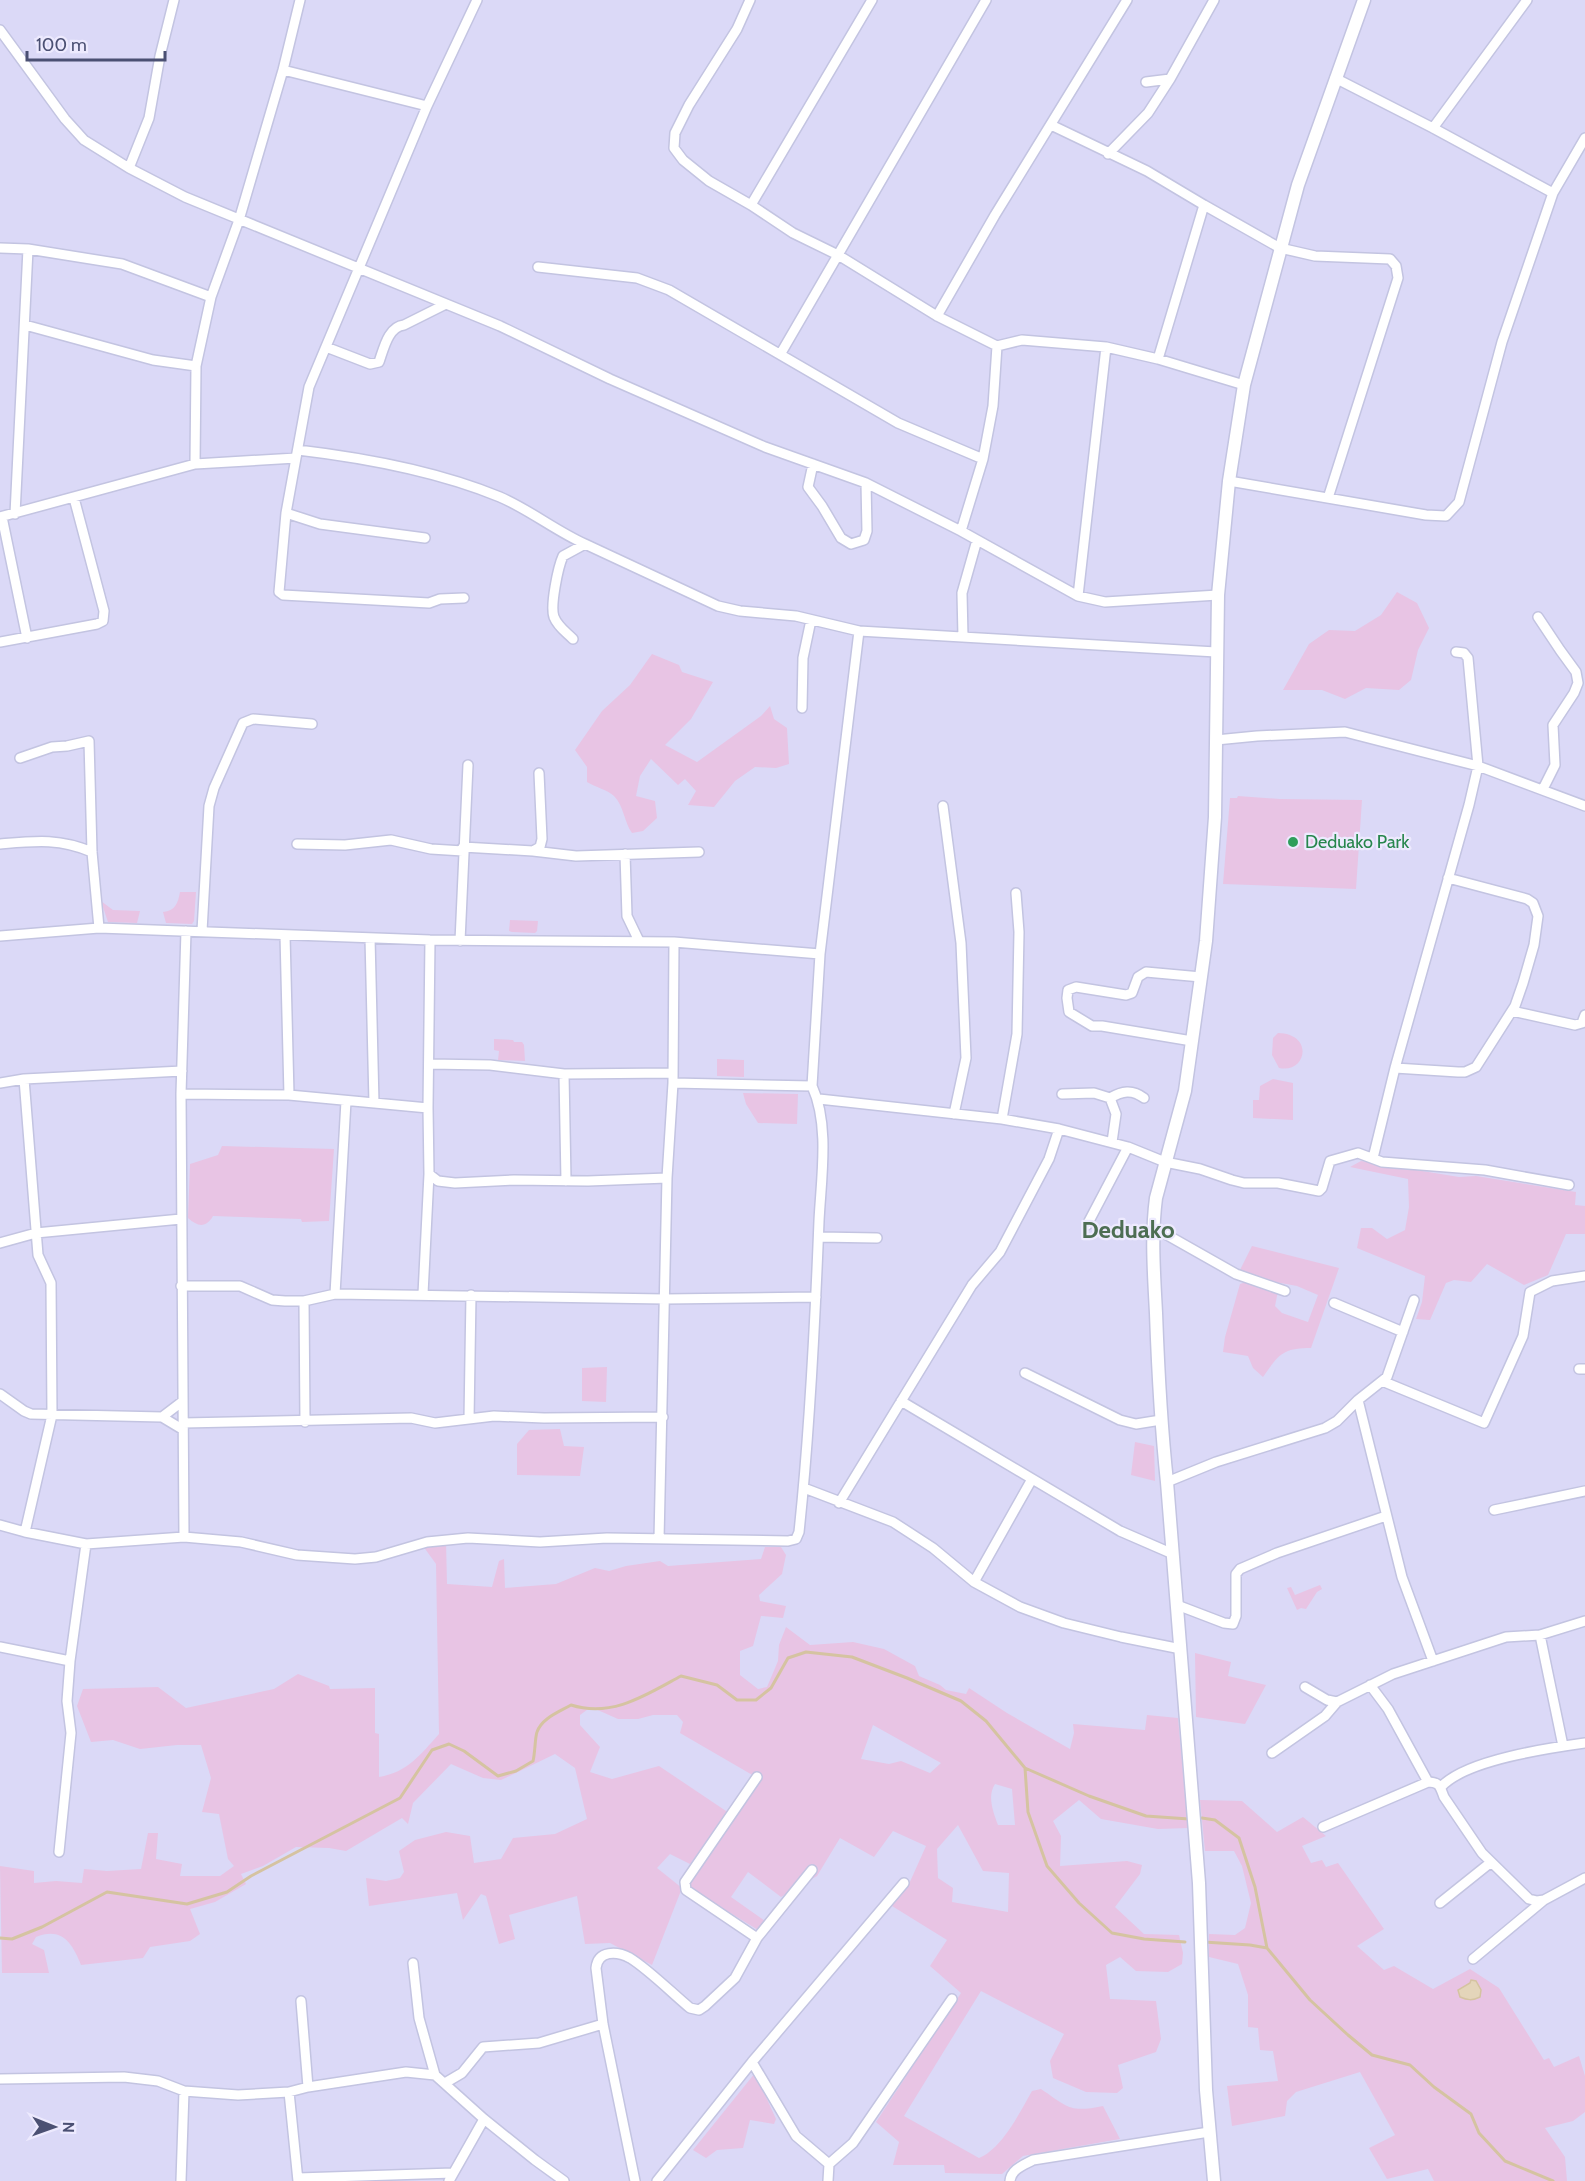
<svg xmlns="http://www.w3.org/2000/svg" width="1585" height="2181" font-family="Cabin,sans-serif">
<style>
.residential{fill:#dbd9f7}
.green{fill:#e8c4e4;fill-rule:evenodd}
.water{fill:#e4d5ba;stroke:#d5c3a1;stroke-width:1.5}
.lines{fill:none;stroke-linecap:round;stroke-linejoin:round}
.stream{stroke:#d5c3a1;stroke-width:3}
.minor-casing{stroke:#c3c4e1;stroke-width:12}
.tertiary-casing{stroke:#c3c4e1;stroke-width:15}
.minor{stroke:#fff;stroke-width:9}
.tertiary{stroke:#fff;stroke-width:12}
.leisure-dot{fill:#2e9e5b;stroke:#edeafe;stroke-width:2}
.labels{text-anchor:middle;stroke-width:4.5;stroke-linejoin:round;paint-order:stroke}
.leisure-label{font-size:18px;fill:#27864d;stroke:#edeafe;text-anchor:start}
.district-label{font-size:24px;font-weight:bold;fill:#4d6e53;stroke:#edeafe}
</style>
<rect width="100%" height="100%" fill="#e7e4fb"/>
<path class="residential" d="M0,0H1585V2181H0Z"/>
<path class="green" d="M1397,592L1417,603L1429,628L1418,650L1411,680L1399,690L1366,688L1345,699L1322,690H1283L1309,644L1329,630L1355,631L1381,615Z
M652,654L679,665L682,672L713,682L691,719L665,745L697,762L761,716L770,706L774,719L787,728L789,764L776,768L755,767L735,781L714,807L688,805L696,791L685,779L678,785L651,759L640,776L636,796L655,801L657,818L643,831L632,833C624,822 624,806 614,796C608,790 595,787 587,782V767L575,750L602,711L630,685Z
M1238,796L1280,799L1362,800L1356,889L1223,884L1230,798H1237Z
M180,892H196L194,921L192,924L166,923L163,912C175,911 178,903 180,892Z
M101,901L113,910L140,911L137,923L108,922Z
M510,920L538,921L537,931L535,933L512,932L509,931Z
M1278,1033C1315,1034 1306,1074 1279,1068L1272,1055L1273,1038Z
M494,1039L513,1040L514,1042H522L524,1045L525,1061L498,1060L499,1051L494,1050Z
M717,1059L744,1060V1077L717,1076Z
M1273,1079L1293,1083V1120L1253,1118V1100H1259L1260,1086Z
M743,1093L798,1094L797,1124L758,1123L746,1104Z
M222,1146L334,1149L329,1221L302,1222L301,1219L213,1216C206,1228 198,1227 188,1218L190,1164L218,1155Z
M1361,1161L1459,1177L1476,1176L1576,1192L1575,1205L1585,1206V1234H1566L1548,1275L1524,1285L1487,1264L1471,1282L1454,1280L1446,1283L1430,1320L1416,1319L1422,1302L1425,1276L1357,1248L1361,1228H1372L1387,1239L1405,1230L1409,1207L1408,1179L1350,1167Z
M1252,1246L1339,1268L1311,1348C1283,1348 1279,1354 1263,1377L1253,1368L1248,1356L1223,1352L1225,1337L1240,1284L1249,1281L1278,1291L1275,1306L1282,1313L1308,1322L1318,1295L1297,1286L1244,1276L1240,1270Z
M607,1367L606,1402L582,1401V1368Z
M560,1429L564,1446L584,1447L580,1476L517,1475V1444L529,1430Z
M1135,1442L1154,1446L1155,1481L1131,1475Z
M446,1541L447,1584L492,1587L499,1561L504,1559L505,1588L556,1584L595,1568L609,1571L626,1566L660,1561L668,1566L761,1559L765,1547H781L786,1555L782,1574L759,1595L760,1601L786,1606L783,1618L761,1616L753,1646L740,1651V1675L758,1689L767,1687L778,1661L779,1645L786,1627L810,1645L853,1642L884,1649L915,1666L919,1676L940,1685L946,1690L966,1694L969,1688L1007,1713L1070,1749L1074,1733L1073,1724L1145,1730L1147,1715L1178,1718L1188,1828L1158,1829L1101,1819L1079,1800L1053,1821L1061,1836L1060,1866L1127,1861L1142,1865L1140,1874L1115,1907L1144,1934L1179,1935L1183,1953L1182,1964L1168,1972L1136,1971L1120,1957L1106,1965L1110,1999L1156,2001L1161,2039L1156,2052L1118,2065L1123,2088L1117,2093L1086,2092L1053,2078L1050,2061L1064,2034L981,1991L904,2116L979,2158C1002,2149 1020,2112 1032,2091L1041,2089C1068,2107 1069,2113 1103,2106L1120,2139L1023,2156L1002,2174L945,2173L944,2165H893L899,2142L876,2122L961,1993L930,1966L947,1940L892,1906L909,1884L926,1846L893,1831L874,1857L840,1838L817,1876L781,1897L748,1872L731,1897L765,1921L758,1930L690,1888L689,1882L761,1780L680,1733L683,1722L677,1715H653L638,1719H618L591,1707L580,1715V1725L600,1747L590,1772L612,1779L659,1766L729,1813L690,1864L670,1854L657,1868L682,1888L652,1965L610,1943L585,1944L577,1896L509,1915L515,1939L499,1944L486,1896L481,1894L463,1920L457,1893L369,1906L366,1878L386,1881L400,1878L404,1872L399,1851L415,1840L446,1832L470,1836L474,1863L501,1859L513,1838L555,1834L587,1819L575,1768L555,1754L501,1780L483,1778L451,1764L413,1803L408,1824L402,1818L346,1851L329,1848L296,1847L263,1866L241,1874L246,1884L215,1902L190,1909L200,1934L190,1941L150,1947L143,1958L81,1965C72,1942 61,1927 36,1937L32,1944L44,1950L49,1973H2L0,1866L34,1871V1883L56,1881L82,1883L84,1869L107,1871L141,1869L148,1833H158L156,1859L182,1864L180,1876H220L234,1866L228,1859L219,1814L202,1812L211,1778L201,1745H177L140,1749L113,1740L91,1742L77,1706L83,1689L158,1687L186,1708L274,1689L298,1674L329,1686L330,1689L375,1688V1733L379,1734V1777C408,1772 420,1755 439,1734L436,1564L423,1546ZM873,1725L941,1763L930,1773L901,1761L889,1764L861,1759ZM995,1784L1012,1789L1015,1825H998C993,1812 987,1796 995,1784ZM958,1825L983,1871L1009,1873L1008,1912L952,1902L953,1888L938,1878L937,1849Z
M1320,1585L1322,1589L1317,1592L1306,1609L1301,1608L1297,1610L1287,1588L1291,1587L1295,1595Z
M1195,1653L1231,1662L1228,1676L1266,1685L1245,1724L1196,1717Z
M1200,1800L1242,1801L1277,1832L1303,1817L1326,1836L1302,1846L1311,1863L1322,1860L1326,1867L1338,1863L1384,1929L1357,1946L1384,1970L1394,1966L1433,1989L1470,1969L1499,1988L1544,2060L1549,2058L1554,2067L1579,2056L1585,2076V2112L1573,2121L1545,2128L1565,2157L1567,2181H1434L1428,2169L1387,2179L1369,2148L1395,2135L1360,2072L1296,2092L1287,2101L1285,2116L1232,2126L1227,2086L1278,2081L1273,2051L1260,2050L1258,2028L1248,2027V1995L1238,1964L1209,1957V1934L1235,1935L1245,1928L1251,1903L1242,1866L1234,1851H1205Z
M755,2073L776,2119L774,2124L750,2120L743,2148L717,2150L706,2158L693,2150Z"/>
<path class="water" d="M1471,1980L1476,1981L1481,1990L1480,1997C1472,2001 1467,2000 1460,1997L1458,1990L1470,1983Z"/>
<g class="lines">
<path class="stream" d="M1025,1768L1089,1796L1146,1816L1189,1819
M1202,1818L1215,1820L1239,1838L1255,1887L1267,1948
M0,1938L12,1939L42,1927L107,1892L187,1904L227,1892L251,1876L400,1798L432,1750L449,1744L464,1751L498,1776L516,1771L533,1761C535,1754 535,1737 537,1732C542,1718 559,1712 571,1705C612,1718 646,1695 681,1676L717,1685L737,1700H756L771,1688L788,1658L806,1652L852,1657L907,1678L961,1701L986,1721L1025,1768L1028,1812L1047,1866L1079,1903L1112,1933L1144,1939L1185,1942
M1204,1942L1250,1945L1267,1948L1310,2000L1348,2035L1372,2055L1410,2065L1434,2087L1471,2114L1479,2133L1505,2161L1553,2181"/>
<g class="minor-casing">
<path id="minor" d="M750,0L737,29L689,105L675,133L674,148L683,160L709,181L751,205L793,233L838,255L937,316L997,346L1022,340L1106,347L1158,359L1204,205L1280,248L1315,256L1390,259L1396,266L1398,278L1328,498
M0,30L65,119L84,140L129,168L185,197L500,326L610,379L765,447L866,483L961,531L1078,596L1105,602L1218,595
M283,70L427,106
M1335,78L1433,128L1553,193
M1146,82L1170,79L1214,0
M1051,125L1147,171L1204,205
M1433,128L1527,0
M1108,154L1148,113L1170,79
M129,168L149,118L160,56L174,0
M751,205L872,0
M0,248L28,249L122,264L211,297
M538,267L637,278L669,290L898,423L983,459
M937,316L995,215L1127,0
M25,325L153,360L196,366
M326,347L370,364L379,362C384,348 388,327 404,325L446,304
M781,353L986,0
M1158,359L1244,385
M298,450C366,458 437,471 500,497C530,510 556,531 585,544
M296,458L286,513L279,592L283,595L429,603L440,599L464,598
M195,464L196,366L211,297L239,220L283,70L300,0
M813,464L808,487L822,506L841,538L851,544L864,540L867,531L866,483
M1229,481L1426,515L1446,516L1459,502L1502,342L1553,193L1585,138
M286,513L320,524L425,538
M15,514L28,249
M0,517L195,464L296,458L309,387L427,106L477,0
M2,517L27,638
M961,531L983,459L993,406L997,346
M1078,596L1106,347
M1538,617L1560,650L1576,672L1578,683L1574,693L1553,725L1555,765L1543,789
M963,637L962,593L977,540
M573,639C566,632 558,627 554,617C550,606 558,567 563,556L585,544L718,606L740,611L796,616L859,631
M0,642L97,624L103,621L104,611L74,498
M802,708L803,658L811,620
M1216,740L1257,736L1345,732L1478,766L1585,806
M20,758L52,747L67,746L89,741L92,852L99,928
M943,806L961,943L966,1058L954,1114
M0,844C35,841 59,838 92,852
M297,844L345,845L391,840L431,849L463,851
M463,847L533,851L540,847L542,839L539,773
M533,851L576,856L699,852
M625,854L627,916L639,941
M202,931L209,806L214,788L243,723L253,719L312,724
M285,935L289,1095
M0,936L99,928L430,940L674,942L820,954L859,631L1216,652
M370,938L374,1103
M460,941L468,765
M1512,1011L1575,1025L1582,1023L1585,1015
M1192,1041L1102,1026H1092L1069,1012L1067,998L1068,990L1076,987L1126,995L1132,993L1138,977L1146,972L1201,977
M429,1064L490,1065L564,1074L673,1073
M1395,1068L1458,1072H1465L1476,1067L1515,1006L1523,983L1534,945L1538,916L1533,903L1527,899L1448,878
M564,1074L566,1181
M24,1079L38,1255L51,1283L52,1415L25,1532
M0,1083L24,1079L182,1071
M673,1083L812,1086
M181,1094L289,1095L428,1108
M1062,1094L1094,1093L1110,1098L1116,1114L1112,1142
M1110,1098C1122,1091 1132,1089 1144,1098
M819,1099L1002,1119L1059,1129L1128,1147L1165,1162L1200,1169L1232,1180L1244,1183H1278L1319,1191L1322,1188L1330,1161L1358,1153L1382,1162L1485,1170L1569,1185
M1002,1119L1017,1034L1019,932L1016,893
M1373,1158L1395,1068L1469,805L1478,766L1468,658L1464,653L1456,652
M429,1174L438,1181L455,1183L514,1180L588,1181L667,1178
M1087,1225L1128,1147
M1153,1227L1236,1274L1285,1291
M819,1237L877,1238
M0,1243L36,1233L181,1219
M181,1286H240L272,1300L285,1301H304L335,1294L665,1299L816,1297
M335,1294L346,1101
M423,1294L429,1174L428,1108L430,940
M304,1301L305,1422
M1334,1303L1403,1332
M1579,1369H1585
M1025,1373L1120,1420L1136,1424L1161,1420
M1382,1381L1484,1423L1523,1336L1530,1292L1552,1281L1585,1276
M0,1394L24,1411L31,1414L162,1417L182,1429
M1358,1400L1402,1577L1433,1661
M901,1401L1120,1531L1173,1554
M162,1417L183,1401
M469,1419L471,1295
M183,1423L411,1418L435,1423L494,1416L544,1418L663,1417
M1167,1482L1216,1462L1325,1428L1337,1421L1358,1400L1387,1377L1414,1300
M804,1488L893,1522L933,1548L974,1582L1020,1607L1064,1623L1121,1637L1181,1649
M839,1503L972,1285L1000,1252L1049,1159L1059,1129
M1494,1510L1585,1491
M0,1525L25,1532L86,1544L184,1537L241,1542L297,1555L355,1559L376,1557L427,1542L468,1538L540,1542L607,1538L788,1541L796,1539L799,1532C810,1429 815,1325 819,1221C821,1179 830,1125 812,1086L820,954
M184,1537L181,1094L186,931
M659,1539L667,1178L673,1083L674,942
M974,1582L1032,1479
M1177,1605L1224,1623L1233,1624L1236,1616V1574L1240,1569L1277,1553L1386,1516
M1540,1635L1563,1746
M0,1647L70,1661
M1370,1685L1388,1709L1428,1782
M1305,1687L1327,1700L1337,1702L1393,1674L1506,1637L1540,1635L1585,1621
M1272,1753L1325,1716L1337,1702
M1441,1787C1465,1760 1549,1748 1585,1743
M1323,1827L1428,1782C1440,1782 1440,1787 1444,1797L1482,1853L1529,1899L1537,1901L1544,1900L1585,1878
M59,1852L71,1733L67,1701L70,1661L86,1544
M1440,1903L1490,1863
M757,1938L686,1890L685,1882L757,1777
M1473,1959L1544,1900
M413,1963L419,2018L435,2075L484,2119L535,2160L564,2181
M301,2001L308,2087
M752,2062L796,2136L829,2164L853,2143L952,1999
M0,2079L124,2077L158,2081L184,2091L238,2095L289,2092L308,2087L406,2072L435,2075
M445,2083L462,2073L483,2047L539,2043L603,2024
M289,2092L298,2181
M298,2178L453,2173
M181,2181L184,2091
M449,2181L484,2119
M635,2181L603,2024L596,1968C598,1950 617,1951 630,1958C648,1969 672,1993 690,2008L699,2010L705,2006L735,1978L757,1938L812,1870
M657,2181L752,2062L904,1883
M828,2181L829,2164
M1010,2181C1011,2169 1024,2165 1033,2160L1209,2132"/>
</g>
<g class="tertiary-casing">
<path id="tertiary" d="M1214,2181L1206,2090L1199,1883L1167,1482C1161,1426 1158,1369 1156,1313C1154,1274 1151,1236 1156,1198L1185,1091L1206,941L1215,817L1218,595L1229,481L1244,385L1298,185L1364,0"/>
</g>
<use href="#minor" class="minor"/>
<use href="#tertiary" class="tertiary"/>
</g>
<circle class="leisure-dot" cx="1293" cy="842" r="6"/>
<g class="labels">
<g class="leisure-label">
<text x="1305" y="848">Deduako Park</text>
</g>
<g class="district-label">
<text x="1128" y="1238">Deduako</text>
</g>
</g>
<g transform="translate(54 2127) rotate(91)" stroke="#edeafe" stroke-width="4.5" paint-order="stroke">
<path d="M0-4.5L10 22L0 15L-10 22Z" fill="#4b5073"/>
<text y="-9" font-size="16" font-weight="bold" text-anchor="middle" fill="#4b5073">N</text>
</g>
<path d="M27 51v9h138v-9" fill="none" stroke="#4b5073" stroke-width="3"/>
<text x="36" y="51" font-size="18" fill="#4b5073" stroke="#edeafe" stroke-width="4.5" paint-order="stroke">100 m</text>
</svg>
